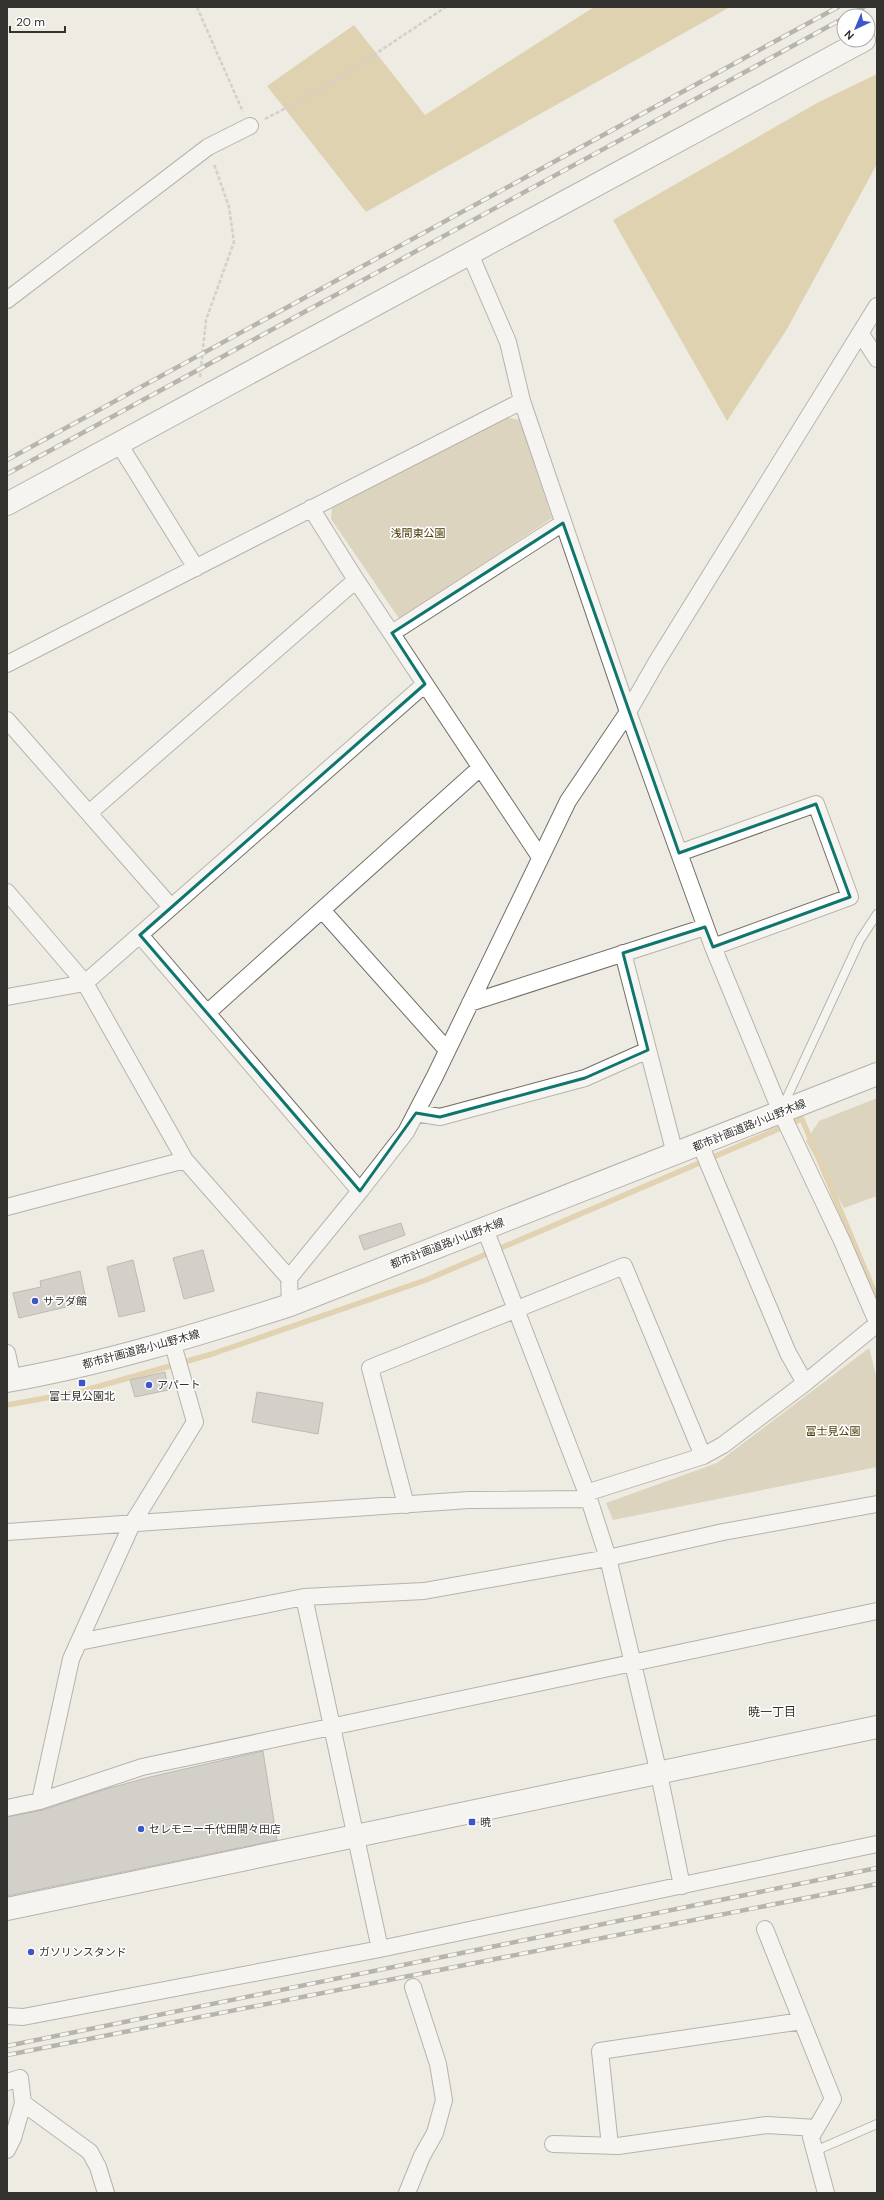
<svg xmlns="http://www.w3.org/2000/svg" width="884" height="2200" font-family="'DM Sans','Noto Sans JP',sans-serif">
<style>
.green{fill:#c7b992}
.forest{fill:#ccb371}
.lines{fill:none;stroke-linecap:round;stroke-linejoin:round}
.stream{stroke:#d0b775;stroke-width:5.5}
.building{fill:#b2b0a8;stroke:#807e77}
.lane-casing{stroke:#716f68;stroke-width:10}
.street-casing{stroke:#716f68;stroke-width:18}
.secondary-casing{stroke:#716f68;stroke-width:24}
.path{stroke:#b2b0a9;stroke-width:2.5;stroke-dasharray:4 2;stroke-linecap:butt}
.lane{stroke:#fff;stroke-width:8}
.street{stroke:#fff;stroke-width:16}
.secondary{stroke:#fff;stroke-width:22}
.rail-casing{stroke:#73716d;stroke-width:4.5}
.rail{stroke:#fff;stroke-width:3;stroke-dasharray:9;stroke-linecap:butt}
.marked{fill:none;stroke:#0f766e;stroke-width:3;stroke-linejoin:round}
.poi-dot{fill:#3d55c8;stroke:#fff;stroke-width:1.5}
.labels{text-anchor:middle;stroke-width:3;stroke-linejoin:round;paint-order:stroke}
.park-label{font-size:11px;fill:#483700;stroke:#fff}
.street-label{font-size:11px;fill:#33322f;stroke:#fff}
.poi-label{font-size:11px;fill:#33322f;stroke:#fff;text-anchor:start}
.neighbourhood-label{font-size:12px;fill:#33322f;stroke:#fff}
</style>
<rect width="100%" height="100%" fill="#eeebe3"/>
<path class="green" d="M505,417L520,420L552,518L400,620L331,519L332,508Z
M877,1098V1196L844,1208L806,1141L819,1121Z
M869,1348L877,1379V1467L613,1520L606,1503L717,1463Z"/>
<path class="forest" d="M594,7H730L366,212L267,86L354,25L425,115Z
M877,74V164L787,329L727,421L613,220L817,103Z"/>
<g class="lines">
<path class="stream" d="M7,1405L79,1392L212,1354L426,1280L802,1119L877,1298"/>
</g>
<path class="building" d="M401,1223L405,1235L364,1250L359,1236Z
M203,1250L214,1291L184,1299L173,1258Z
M133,1260L145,1311L119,1317L107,1267Z
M80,1271L85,1295L82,1296L83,1303L19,1318L13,1293L41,1287L40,1281Z
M165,1372L168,1390L135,1397L130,1380Z
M257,1392L323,1403L318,1434L252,1422Z
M263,1751L277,1840L7,1896V1817L43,1810L106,1789L150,1777Z"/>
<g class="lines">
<g class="lane-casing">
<path id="lane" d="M783,1106L860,940L877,914
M815,2151L877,2124"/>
</g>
<g class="street-casing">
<path id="street" d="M470,254L508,342L522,401L628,712L713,947L781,1112L842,1241L877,1322
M7,300L208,147L250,126
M861,334L877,359
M119,444L196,568
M311,508L356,580L540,857
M392,633L563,523
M7,664L522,401
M7,720L171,907
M89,813L356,580
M679,853L816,804L850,897L713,947
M7,892L85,983L185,1160L289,1278
M322,910L447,1050
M140,935L360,1191
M623,953L675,1154
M7,997L85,983L425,684
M470,1003L705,927
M207,1013L480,768
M416,1113L440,1117L585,1078L648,1050
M700,1144L788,1353L805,1383
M7,1207L185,1160
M485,1229L589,1499L608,1558L659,1774L682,1886
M290,1305L289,1278L360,1191L406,1132L435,1076L568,801L628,712L656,663L877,306
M7,1353L13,1380
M586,1493L703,1456L723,1445L805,1383L877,1324
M406,1505L370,1368L624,1266L703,1456
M7,1532L469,1500L589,1499
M304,1597L380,1949
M79,1642L304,1597L424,1591L491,1579L608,1558L723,1532L877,1504
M40,1801L71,1659L132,1524L195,1422L172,1341
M7,1808L40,1801L142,1767L877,1611
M765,1929L833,2099L811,2137L826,2193
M7,2016L23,2017L380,1949L877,1844
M7,2082L20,2078L23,2103L13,2138L7,2150
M23,2103L90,2152L98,2167L106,2193
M553,2144L618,2146L767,2125L816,2128
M610,2146L600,2051L802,2021
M407,2193L422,2156L435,2133L444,2100L438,2064L413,1987"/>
</g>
<g class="secondary-casing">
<path id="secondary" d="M7,504L864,40
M7,1381C103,1364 197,1335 290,1305L877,1074
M7,1909L877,1727"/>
</g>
<path class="path" d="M197,7L243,112
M265,119L324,88L446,7
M200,377L206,320L234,242L229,207L214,164"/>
<use href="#lane" class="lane"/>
<use href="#street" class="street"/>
<use href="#secondary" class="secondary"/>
<g class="rail-casing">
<path id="rail" d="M848,16L864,7
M7,460L838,7
M7,474L844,18
M7,2046L877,1868
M7,2055L877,1884"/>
</g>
<use href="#rail" class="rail"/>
</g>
<path d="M0 0H884V2200H0ZM563,523L679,853L816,804L850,897L713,947L705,927L623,953L648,1050L585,1078L440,1117L416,1113L360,1191L140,935L425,684L392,633Z" fill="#eeebe3" fill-opacity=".55" fill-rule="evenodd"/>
<path class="marked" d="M563,523L679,853L816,804L850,897L713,947L705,927L623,953L648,1050L585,1078L440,1117L416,1113L360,1191L140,935L425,684L392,633Z"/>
<g class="poi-dot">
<circle cx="35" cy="1301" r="4"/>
<rect x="78" y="1379" width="8" height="8" rx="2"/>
<circle cx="149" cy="1385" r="4"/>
<rect x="468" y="1818" width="8" height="8" rx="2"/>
<circle cx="141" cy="1829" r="4"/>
<circle cx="31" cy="1952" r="4"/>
</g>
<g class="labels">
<g class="park-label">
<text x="418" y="537">浅間東公園</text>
<text x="833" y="1435">富士見公園</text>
</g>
<g class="street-label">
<text transform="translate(749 1125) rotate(-22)" y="4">都市計画道路小山野木線</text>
<text transform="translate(447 1243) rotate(-21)" y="4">都市計画道路小山野木線</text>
<text transform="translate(141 1349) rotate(-15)" y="4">都市計画道路小山野木線</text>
</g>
<g class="poi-label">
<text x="43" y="1305">サラダ館</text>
<text x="157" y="1389">アパート</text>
<text x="82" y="1400" text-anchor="middle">富士見公園北</text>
<text x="480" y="1826">暁</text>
<text x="149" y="1833">セレモニー千代田間々田店</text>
<text x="39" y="1956">ガソリンスタンド</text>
</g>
<g class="neighbourhood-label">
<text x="772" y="1716">暁一丁目</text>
</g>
</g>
<rect width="884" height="2200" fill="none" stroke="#33322f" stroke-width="16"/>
<g transform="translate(856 28) rotate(224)"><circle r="19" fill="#ffffff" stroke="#adadac"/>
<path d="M0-3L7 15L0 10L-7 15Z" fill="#3d55c8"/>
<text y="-6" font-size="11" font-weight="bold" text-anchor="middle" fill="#33322f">N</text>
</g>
<path d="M10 26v6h55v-6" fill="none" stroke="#33322f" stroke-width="2"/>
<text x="16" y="26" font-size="12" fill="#33322f" stroke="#ffffff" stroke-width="3" paint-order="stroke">20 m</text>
</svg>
